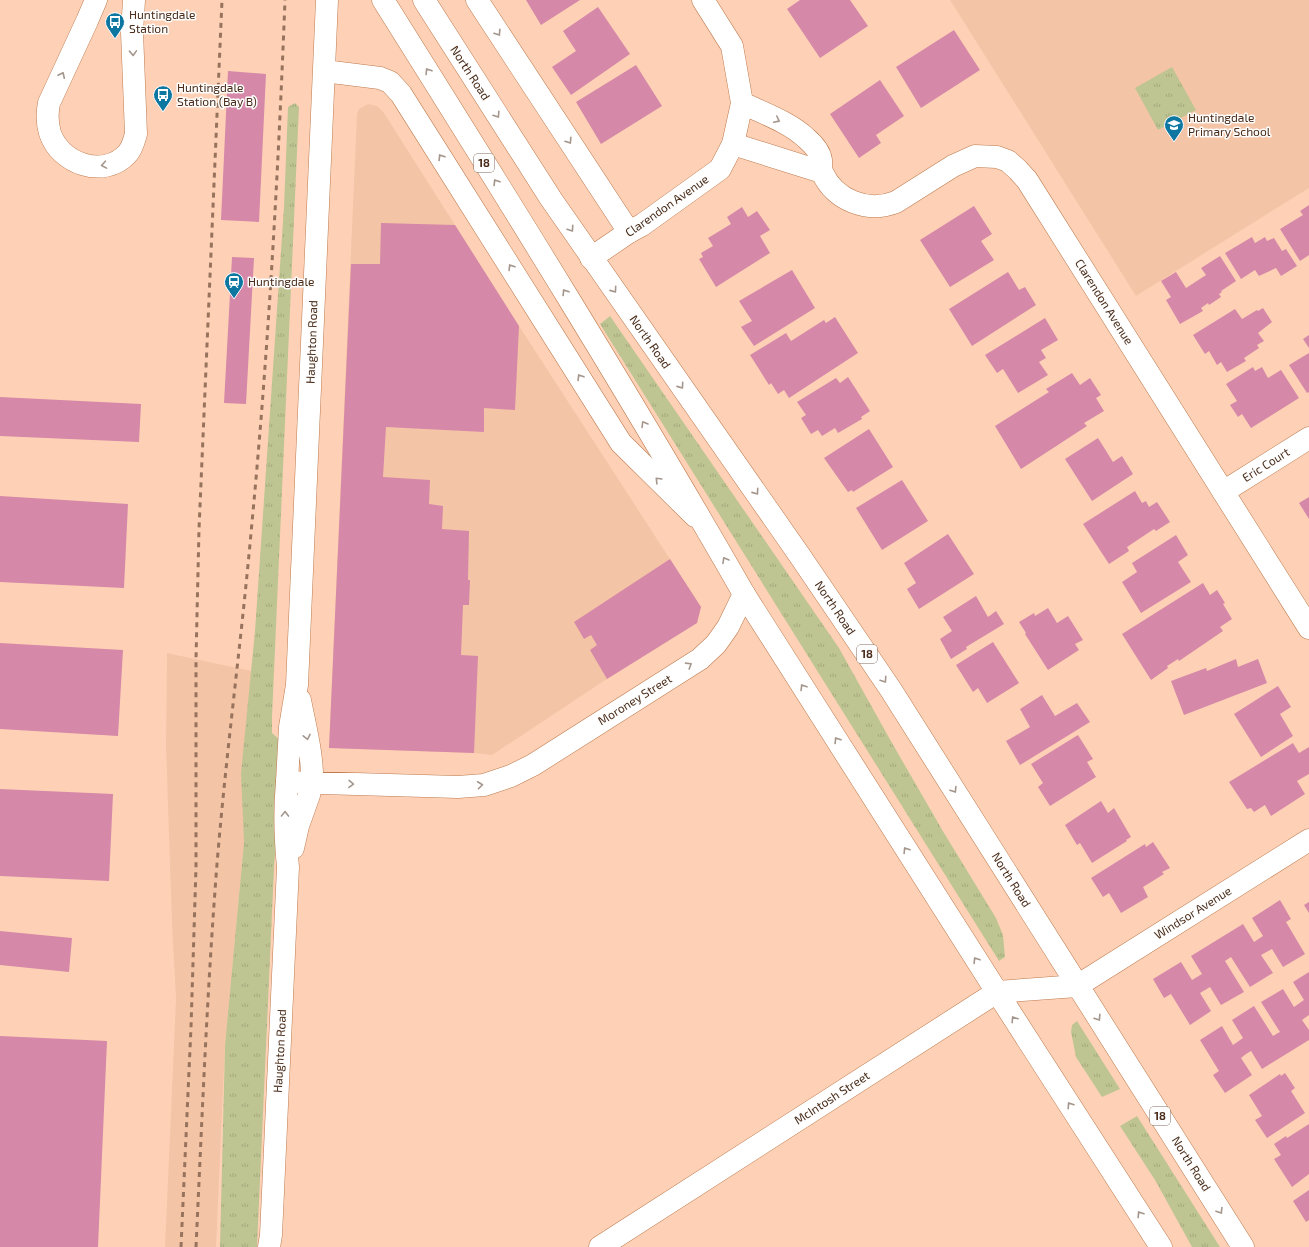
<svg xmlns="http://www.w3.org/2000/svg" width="1309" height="1247" font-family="'Exo 2',sans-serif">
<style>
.built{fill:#f4c4a6}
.grass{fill:url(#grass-tufts)}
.building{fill:#d688a8}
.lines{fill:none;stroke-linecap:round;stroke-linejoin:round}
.minor-casing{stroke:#bd7a4d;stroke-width:23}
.major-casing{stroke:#bd7a4d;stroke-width:23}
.highway-casing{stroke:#bd7a4d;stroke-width:23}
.minor{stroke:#fff;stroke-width:22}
.major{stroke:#fff;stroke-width:22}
.highway{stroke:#fff;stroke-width:22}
.rail{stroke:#97735d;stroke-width:3;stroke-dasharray:5 5;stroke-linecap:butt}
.oneway{stroke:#a4968c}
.labels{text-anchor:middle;stroke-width:3;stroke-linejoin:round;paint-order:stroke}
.shield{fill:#fdfdfd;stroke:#7f6b5d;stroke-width:1}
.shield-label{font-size:11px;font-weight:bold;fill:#492c19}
.poi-label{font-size:12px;fill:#492c19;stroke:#fdfdfd;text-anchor:start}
.street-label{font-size:12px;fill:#492c19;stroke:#fdfdfd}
</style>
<defs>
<pattern id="grass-tufts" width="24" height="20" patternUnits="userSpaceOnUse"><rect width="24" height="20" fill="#bfc592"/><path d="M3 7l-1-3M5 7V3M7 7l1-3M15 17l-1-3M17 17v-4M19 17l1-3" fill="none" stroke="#a6a97d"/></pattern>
</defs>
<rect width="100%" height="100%" fill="#fed1b6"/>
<path class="built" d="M950,0H1309V188L1136,296Z
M368,104L377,106L384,113L519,326L701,607L697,623L607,679L492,755L474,753L329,748L357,114L359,109Z
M167,653L270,675L244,842L225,1045L216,1247H165L176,998L172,925L166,745Z"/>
<path class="grass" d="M1172,67L1196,110L1158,130L1135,88Z
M295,103L299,107L272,717V733L281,741L282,750L274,869L257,1247H220L225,1045L244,842L241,773L255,631L284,207L288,107Z
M610,316L839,648L892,743L944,833L996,918L1003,935L1005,957L999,961L600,324Z
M1077,1021L1120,1089L1102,1097L1076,1057L1071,1032L1072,1025Z
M1137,1116L1220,1247H1192L1155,1180L1120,1126Z"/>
<path class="building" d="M526,0H580L541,25Z
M800,0H850L868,26L820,58L787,9Z
M598,7L630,54L571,95L552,67L576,51L563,31Z
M954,30L980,70L921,108L896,67Z
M636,65L662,106L601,144L576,102Z
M228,71L266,74L259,222L221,220Z
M880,80L904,116L876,135L881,143L859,158L830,114Z
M1309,205V255L1300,261L1280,229L1303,215L1300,211Z
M974,206L992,234L981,241L994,260L950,287L920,240Z
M742,207L748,217L757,211L770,230L760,236L770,253L716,287L699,259L703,257L701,253L713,246L708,238L731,224L727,217Z
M381,223L455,225L519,326L515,410L484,408V432L386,427L383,477L430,480L429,504L443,506L442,529L469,531L468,580H470L469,605H463L461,655L478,656L474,753L329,748L351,264H380Z
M1252,237L1255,243L1265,237L1267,241L1274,238L1282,251L1286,249L1297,266L1281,276L1276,268L1259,276L1255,270L1241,279L1225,253Z
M1220,256L1236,281L1221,291L1222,292L1219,294L1221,297L1209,305L1208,303L1201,308L1203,311L1180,324L1166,300L1171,297L1161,281L1176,272L1186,288L1206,275L1201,268Z
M232,257L254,258L246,404L224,403Z
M792,270L815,308L754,346L741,327L752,321L739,301Z
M1008,272L1019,290L1025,287L1036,305L972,346L949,309Z
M1263,308L1272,322L1258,333L1264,341L1257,345L1259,348L1244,358L1246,361L1227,372L1221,362L1217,365L1209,351L1205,354L1193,335L1235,309L1242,319L1257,310L1258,311Z
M835,317L858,353L789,398L784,390L778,394L771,383L769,385L750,355L786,333L791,341L824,320L826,323Z
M1045,318L1058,340L1041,350L1046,358L1039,362L1048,375L1018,393L1003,369L997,373L985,355Z
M1309,335V348L1303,339Z
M1309,353V392L1307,393L1289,365Z
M1253,367L1255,371L1262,367L1268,378L1281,370L1299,398L1251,428L1242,414L1238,417L1230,405L1237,401L1226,384Z
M1072,373L1080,385L1090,378L1101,395L1096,398L1104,411L1084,423L1087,426L1021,469L995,426L1049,392L1046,389Z
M848,377L870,411L861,417L862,419L838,433L835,428L822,436L818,430L811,434L801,418L806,415L797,402L836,378L840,383Z
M0,397L141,404L139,442L0,436Z
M869,429L893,467L853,492L852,490L848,492L824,458Z
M1098,438L1113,462L1122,456L1133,474L1092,501L1065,459Z
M902,480L928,521L882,550L856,508Z
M1135,491L1142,503L1146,501L1149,507L1157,502L1170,522L1156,531L1154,529L1127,547L1129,551L1109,564L1083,524Z
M0,496L128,504L124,588L0,582Z
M1309,497V519L1299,503Z
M948,534L974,574L919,609L907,589L916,583L904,563Z
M1176,535L1188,555L1178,562L1191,582L1141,613L1122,582L1137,572L1132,563Z
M670,559L701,607L697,623L607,679L590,650L597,645L591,635L584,639L574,622Z
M1203,583L1210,595L1217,590L1225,603L1223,604L1232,619L1220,627L1223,631L1179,661L1178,659L1167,666L1168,668L1151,680L1122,634Z
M976,596L988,617L996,611L1004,624L966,647L967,649L951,659L940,639L952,631L943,617Z
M1048,608L1057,623L1068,616L1083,640L1075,644L1079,650L1048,670L1025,634L1026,633L1019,622L1034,613L1035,616Z
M993,642L1019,683L987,703L978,688L973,692L956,665Z
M0,643L123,650L118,736L0,729Z
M1236,659L1238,667L1258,659L1267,683L1184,715L1171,681L1206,668L1207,671Z
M1278,686L1291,707L1280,714L1293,736L1261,757L1234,714Z
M1042,695L1055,716L1077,703L1090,722L1020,765L1006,741L1030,727L1020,709Z
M1078,735L1093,759L1087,762L1096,777L1050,806L1038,787L1043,783L1031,764Z
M1293,743L1299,753L1309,747V774L1297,781L1305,794L1271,816L1265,805L1254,812L1251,808L1247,809L1229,782Z
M0,789L113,794L109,881L0,876Z
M1101,801L1108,813L1114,808L1131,837L1126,840L1127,841L1092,863L1080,843L1077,845L1065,825Z
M1153,842L1170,868L1162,872L1164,874L1143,887L1148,897L1121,913L1109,893L1103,897L1091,878L1145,844L1146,847Z
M1280,900L1291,919L1286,922L1305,954L1283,967L1272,949L1261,955L1273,973L1250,987L1231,957L1225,961L1244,992L1221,1005L1210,987L1200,993L1211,1011L1190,1025L1171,994L1164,998L1153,979L1181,962L1192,980L1202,974L1191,956L1243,924L1254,942L1263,936L1252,918Z
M1309,902V913L1304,905Z
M0,931L72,938L69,972L0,965Z
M1309,972V1015L1302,1020L1309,1030V1040L1262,1069L1251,1051L1246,1054L1241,1058L1252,1075L1225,1093L1213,1075L1219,1071L1200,1040L1222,1026L1233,1045L1243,1038L1232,1020L1254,1006L1273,1036L1278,1033L1280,1032L1261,1002L1283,989L1294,1007L1304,1000L1293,982Z
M0,1036L107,1041L98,1247H0Z
M1285,1073L1295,1088L1291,1091L1305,1113L1267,1138L1255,1120L1262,1116L1249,1095L1280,1074L1281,1076Z
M1309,1124V1174L1292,1187L1274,1159L1281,1155L1274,1144L1286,1136L1287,1138Z
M1309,1190V1220L1306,1222L1293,1201Z"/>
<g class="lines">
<g class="minor-casing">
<path id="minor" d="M96,0L87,21L49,103C47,113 47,123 50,133C60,164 104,179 127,154C132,149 134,141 136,134L132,32L134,0
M477,0L629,232
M742,103C763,113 789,122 806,138C813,144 820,151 821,160C821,164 821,169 822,172C835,201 868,213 896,202L953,166L975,156L997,157L1008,161L1018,170L1027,180L1309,628
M733,144L822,172
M1223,492L1309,438
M293,848L298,826L309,795L312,783
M269,1247L271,1235L288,867C285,837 284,812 287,782
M600,1247L997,992L1077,986L1309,840"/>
</g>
<g class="major-casing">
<path id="major" d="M327,0L297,685L290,727L287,782L458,787L484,785L511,776L533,765L700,659L716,644L728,627L744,594
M324,71L380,78L390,82L401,94L621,443L695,516
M591,258L629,232L642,225L720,169L733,144L742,103L732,46L703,0
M300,700C305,727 313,755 312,783"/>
</g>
<g class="highway-casing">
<path id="highway" d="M383,0C506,196 629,393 744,594L997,992L1161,1247
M424,0L551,199L800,556L891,690L1243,1247"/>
</g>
<use href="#minor" class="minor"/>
<use href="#major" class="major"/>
<use href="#highway" class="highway"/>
<path class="rail" d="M181,1247L191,1027L196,867V659L199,529L222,0
M196,1247C202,1119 207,992 217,864C226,754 241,644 251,533C268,356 278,178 285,0"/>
</g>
<defs><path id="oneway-chevron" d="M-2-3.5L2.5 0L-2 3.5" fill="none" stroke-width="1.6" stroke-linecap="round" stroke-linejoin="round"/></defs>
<g class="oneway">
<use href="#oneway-chevron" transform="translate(498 33) rotate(57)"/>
<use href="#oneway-chevron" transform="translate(133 53) rotate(88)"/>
<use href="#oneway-chevron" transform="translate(428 71) rotate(-122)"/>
<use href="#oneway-chevron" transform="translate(62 75) rotate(-65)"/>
<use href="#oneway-chevron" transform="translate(497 115) rotate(57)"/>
<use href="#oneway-chevron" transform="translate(777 120) rotate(27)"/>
<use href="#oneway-chevron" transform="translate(569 141) rotate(57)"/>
<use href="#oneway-chevron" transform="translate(441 157) rotate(-122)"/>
<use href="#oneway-chevron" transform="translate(104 165) rotate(170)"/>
<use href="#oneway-chevron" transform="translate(496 182) rotate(-122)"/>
<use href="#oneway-chevron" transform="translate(571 229) rotate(56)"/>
<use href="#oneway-chevron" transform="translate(511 267) rotate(-122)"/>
<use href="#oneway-chevron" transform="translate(614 290) rotate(55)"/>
<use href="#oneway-chevron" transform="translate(565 292) rotate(-122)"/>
<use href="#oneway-chevron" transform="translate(580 377) rotate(-122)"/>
<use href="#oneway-chevron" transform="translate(681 386) rotate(55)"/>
<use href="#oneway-chevron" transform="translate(644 424) rotate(-121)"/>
<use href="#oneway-chevron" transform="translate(658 480) rotate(-135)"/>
<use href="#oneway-chevron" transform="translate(756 492) rotate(55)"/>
<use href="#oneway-chevron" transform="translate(725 560) rotate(-120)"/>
<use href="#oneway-chevron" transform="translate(689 665) rotate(-32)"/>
<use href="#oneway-chevron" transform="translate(884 680) rotate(56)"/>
<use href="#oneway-chevron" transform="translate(803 687) rotate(-122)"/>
<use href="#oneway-chevron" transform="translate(307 737) rotate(78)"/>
<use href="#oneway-chevron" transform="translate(837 740) rotate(-122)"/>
<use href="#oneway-chevron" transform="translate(351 784) rotate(1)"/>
<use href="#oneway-chevron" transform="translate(480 785) rotate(-7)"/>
<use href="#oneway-chevron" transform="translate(954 790) rotate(58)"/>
<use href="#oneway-chevron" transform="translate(285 814) rotate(-89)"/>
<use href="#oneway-chevron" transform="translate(906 850) rotate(-122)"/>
<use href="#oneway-chevron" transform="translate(976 960) rotate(-122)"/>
<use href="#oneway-chevron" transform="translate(1098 1018) rotate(57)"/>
<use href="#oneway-chevron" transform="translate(1014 1019) rotate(-123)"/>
<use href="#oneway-chevron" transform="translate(1070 1105) rotate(-123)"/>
<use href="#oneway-chevron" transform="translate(1220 1211) rotate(58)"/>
<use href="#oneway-chevron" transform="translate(1140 1214) rotate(-123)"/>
</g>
<defs>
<g id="bus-pin" transform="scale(1)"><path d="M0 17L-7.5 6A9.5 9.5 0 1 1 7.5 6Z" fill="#0d77a2" stroke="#fdfdfd"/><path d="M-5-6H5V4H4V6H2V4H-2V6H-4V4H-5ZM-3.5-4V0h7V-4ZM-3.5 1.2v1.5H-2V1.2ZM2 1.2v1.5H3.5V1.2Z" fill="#fff"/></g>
<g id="school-pin" transform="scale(1)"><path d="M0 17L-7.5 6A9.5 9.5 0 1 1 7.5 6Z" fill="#0d77a2" stroke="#fdfdfd"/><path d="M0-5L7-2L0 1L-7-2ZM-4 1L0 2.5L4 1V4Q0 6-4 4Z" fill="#fff"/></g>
<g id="station-pin" transform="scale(1)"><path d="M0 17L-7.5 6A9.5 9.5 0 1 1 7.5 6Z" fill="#0d77a2" stroke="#fdfdfd"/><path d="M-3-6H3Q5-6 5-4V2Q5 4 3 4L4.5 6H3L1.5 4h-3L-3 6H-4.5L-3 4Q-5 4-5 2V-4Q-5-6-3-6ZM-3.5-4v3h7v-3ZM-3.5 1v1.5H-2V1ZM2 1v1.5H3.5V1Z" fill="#fff"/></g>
</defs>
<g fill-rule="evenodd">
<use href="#bus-pin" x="115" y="22"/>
<use href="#bus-pin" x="163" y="95"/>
<use href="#school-pin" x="1174" y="125"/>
<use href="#station-pin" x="234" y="282"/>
</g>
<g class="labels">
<g class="shield">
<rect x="474" y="154" width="20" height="18" rx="3"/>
<rect x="857" y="645" width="20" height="18" rx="3"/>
<rect x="1150" y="1107" width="20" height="18" rx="3"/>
</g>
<g class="shield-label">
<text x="484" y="167">18</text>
<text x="867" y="658">18</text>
<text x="1160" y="1120">18</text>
</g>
<g class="poi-label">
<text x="129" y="19">Huntingdale<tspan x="129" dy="14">Station</tspan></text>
<text x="177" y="92">Huntingdale<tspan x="177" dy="14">Station (Bay B)</tspan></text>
<text x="1188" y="122">Huntingdale<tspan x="1188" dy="14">Primary School</tspan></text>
<text x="248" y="286">Huntingdale</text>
</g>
<g class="street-label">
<text transform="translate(470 73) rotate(57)" y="4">North Road</text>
<text transform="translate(667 206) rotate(-35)" y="4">Clarendon Avenue</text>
<text transform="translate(1104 302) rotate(58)" y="4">Clarendon Avenue</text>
<text transform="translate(312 342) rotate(-88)" y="4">Haughton Road</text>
<text transform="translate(650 342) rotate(55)" y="4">North Road</text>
<text transform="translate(1266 465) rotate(-32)" y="4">Eric Court</text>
<text transform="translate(835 608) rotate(56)" y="4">North Road</text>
<text transform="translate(635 700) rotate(-32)" y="4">Moroney Street</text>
<text transform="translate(1011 880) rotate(58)" y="4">North Road</text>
<text transform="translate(1193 913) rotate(-32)" y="4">Windsor Avenue</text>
<text transform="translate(280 1051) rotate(-87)" y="4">Haughton Road</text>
<text transform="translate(832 1098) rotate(-33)" y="4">McIntosh Street</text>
<text transform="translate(1191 1164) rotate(58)" y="4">North Road</text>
</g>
</g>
</svg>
